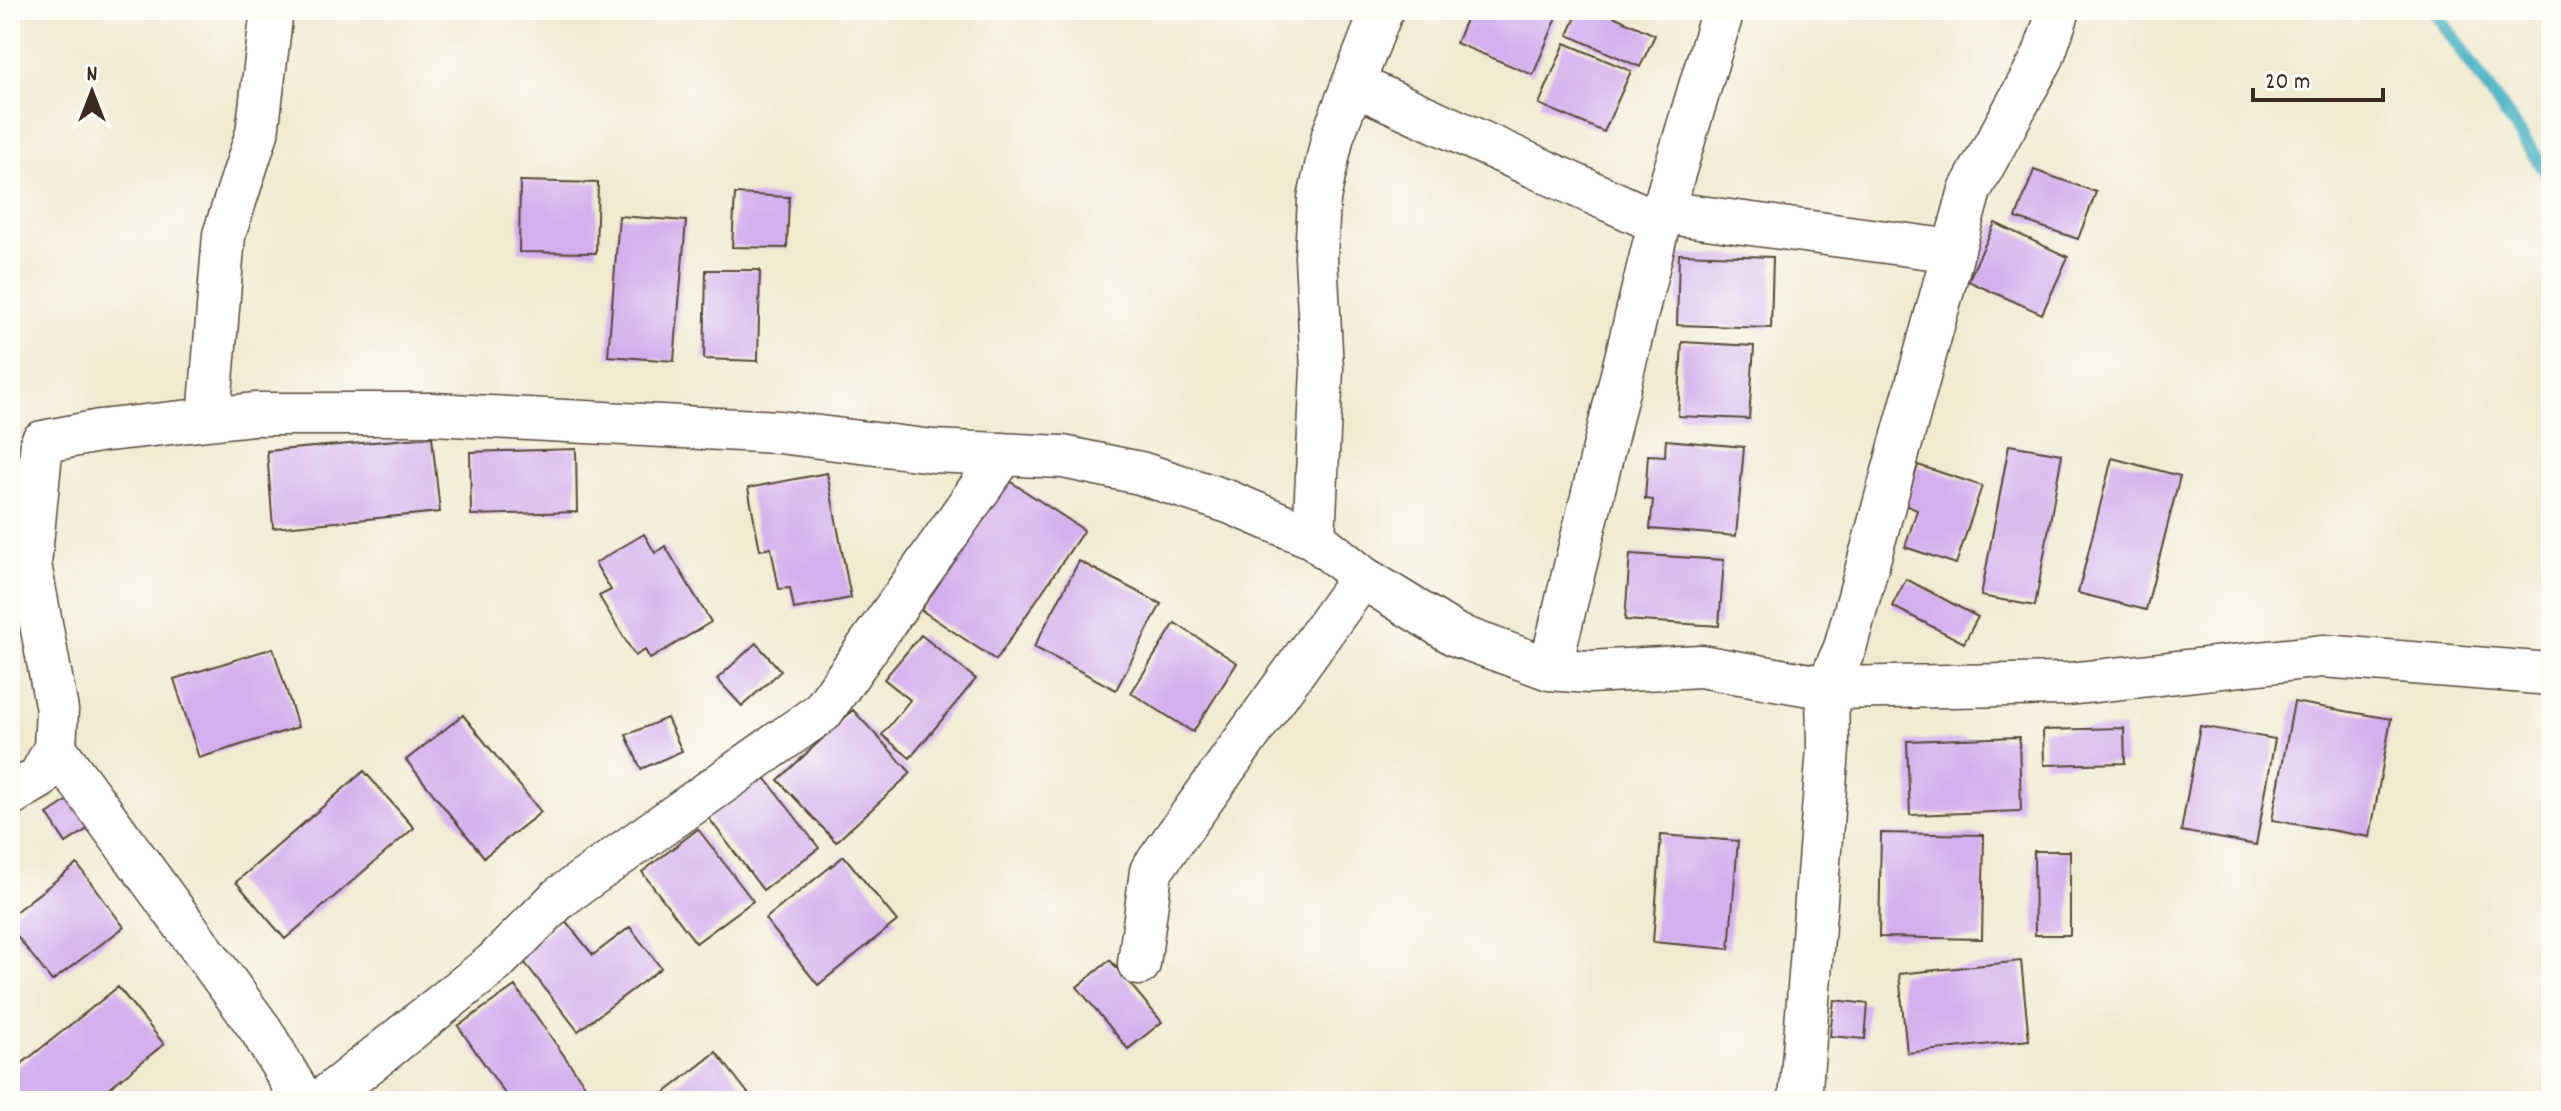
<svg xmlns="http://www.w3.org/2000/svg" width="2561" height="1111" font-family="Dekko,sans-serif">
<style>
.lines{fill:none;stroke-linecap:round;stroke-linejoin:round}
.stream{stroke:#44b0c2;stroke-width:14}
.building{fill:#d3afed}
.street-casing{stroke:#564739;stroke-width:45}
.street{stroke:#fff;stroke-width:42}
</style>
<rect width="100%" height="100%" fill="#fdfcf7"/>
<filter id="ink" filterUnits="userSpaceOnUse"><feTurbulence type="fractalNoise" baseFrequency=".0125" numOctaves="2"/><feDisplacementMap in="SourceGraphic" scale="16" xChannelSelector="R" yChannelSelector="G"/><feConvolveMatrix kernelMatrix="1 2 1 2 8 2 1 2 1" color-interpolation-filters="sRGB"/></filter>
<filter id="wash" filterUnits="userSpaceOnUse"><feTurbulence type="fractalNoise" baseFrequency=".006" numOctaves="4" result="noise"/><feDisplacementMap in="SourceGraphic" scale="32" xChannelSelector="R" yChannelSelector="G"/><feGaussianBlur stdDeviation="1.8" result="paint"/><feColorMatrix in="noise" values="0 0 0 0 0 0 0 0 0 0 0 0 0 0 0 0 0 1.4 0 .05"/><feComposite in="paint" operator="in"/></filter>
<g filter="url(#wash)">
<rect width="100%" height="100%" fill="#f1ead1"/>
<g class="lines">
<path class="stream" d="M2434,10L2551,179"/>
</g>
<g id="blocks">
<path class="building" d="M1470,10H1560L1533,75L1456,43Z
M1579,10H1600L1655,35L1640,67L1568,35Z
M1565,43L1631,71L1604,132L1539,104Z
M2034,170L2096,192L2078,239L2016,218Z
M520,181L598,183L596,253L519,252Z
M735,194L789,197L787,248L732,247Z
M619,216L686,221L674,361L608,356Z
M1995,223L2068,257L2042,314L1968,281Z
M1679,254L1773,257L1771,328L1677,325Z
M706,270H760L758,361L704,359Z
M1682,342L1754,346L1749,419L1678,416Z
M432,437L440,512L273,528L267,451Z
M1666,440L1744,447L1736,536L1650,529L1653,500L1645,499L1648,455L1665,456Z
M2009,445L2062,454L2035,606L1981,596Z
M576,449L577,512L471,515L470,452Z
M2112,458L2180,476L2146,610L2078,593Z
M1918,465L1982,486L1956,564L1905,547L1917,510L1905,505Z
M827,473L851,598L794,609L790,588L779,589L771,548L760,550L748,488Z
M1008,480L1084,530L996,660L921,610Z
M644,534L655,553L665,546L711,622L650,659L645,650L635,656L599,596L611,590L595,563Z
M1630,554L1724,560L1719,626L1625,620Z
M1079,561L1161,604L1116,690L1034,647Z
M1906,579L1978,617L1964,643L1892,606Z
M1175,623L1237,663L1193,732L1131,693Z
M921,635L976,679L910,758L882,735L910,700L884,679Z
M756,643L781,671L742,706L717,679Z
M273,648L298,727L199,758L174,679Z
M2294,702L2391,719L2370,837L2272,820Z
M853,710L911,773L836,842L778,780Z
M463,715L541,812L484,857L406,760Z
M667,718L682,751L641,769L626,735Z
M2200,726L2275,739L2256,845L2181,831Z
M2124,728L2125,763L2044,765L2043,730Z
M2019,737L2021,811L1910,815L1907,741Z
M364,771L414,828L285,939L236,882Z
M763,775L819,848L763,890L708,817Z
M73,797L92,826L66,843L47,814Z
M698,829L753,901L696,943L642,872Z
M1881,833L1984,835L1982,939L1879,937Z
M1661,835L1738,841L1729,949L1653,942Z
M2034,851H2070V935H2035Z
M844,856L897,921L818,985L765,919Z
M77,864L124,927L52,981L10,927V916Z
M564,919L593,955L630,927L661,968L578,1031L518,954Z
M1110,960L1162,1022L1128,1049L1077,987Z
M2021,961L2029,1040L1907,1053L1899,974Z
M515,986L596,1101H510L458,1026Z
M118,987L164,1044L93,1101H14L10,1096V1073Z
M1834,1000L1868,1004L1865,1039L1830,1036Z
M716,1052L754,1101H654Z"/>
</g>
</g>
<g filter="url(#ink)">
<use href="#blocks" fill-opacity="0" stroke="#564739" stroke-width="2"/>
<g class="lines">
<g class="street-casing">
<path id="street" d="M1353,84L1659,223
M1662,212L1953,251
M209,418L224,235L257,133L272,10
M1314,538L1322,369L1316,257L1319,199L1333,135L1382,10
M1550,669L1659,223L1723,10
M55,748L261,1030L303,1101
M10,795L39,778L55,748L57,710L30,564L42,442L99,431L254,414H433L779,432L933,451L1063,457L1140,473L1229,502L1314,538L1362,577L1456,635L1550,669L1589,672L1700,666L1827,688L2068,684L2323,656L2551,674
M1139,964L1151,871L1362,577
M321,1101L494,963L559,898L822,712L1004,454
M1800,1101L1828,749L1827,688L1845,648L1970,190L2043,57L2059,10"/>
</g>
<use href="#street" class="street"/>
</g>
</g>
<rect width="2561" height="1111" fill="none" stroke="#fdfcf7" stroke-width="40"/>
<g transform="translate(92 92)" stroke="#fdfcf7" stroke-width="6" paint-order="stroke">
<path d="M0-6L14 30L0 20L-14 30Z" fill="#3b2a1e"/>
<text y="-12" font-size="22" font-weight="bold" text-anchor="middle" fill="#3b2a1e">N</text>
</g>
<path d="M2253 88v12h130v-12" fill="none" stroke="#3b2a1e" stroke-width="4"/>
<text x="2265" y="88" font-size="24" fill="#3b2a1e" stroke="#fdfcf7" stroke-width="6" paint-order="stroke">20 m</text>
</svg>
